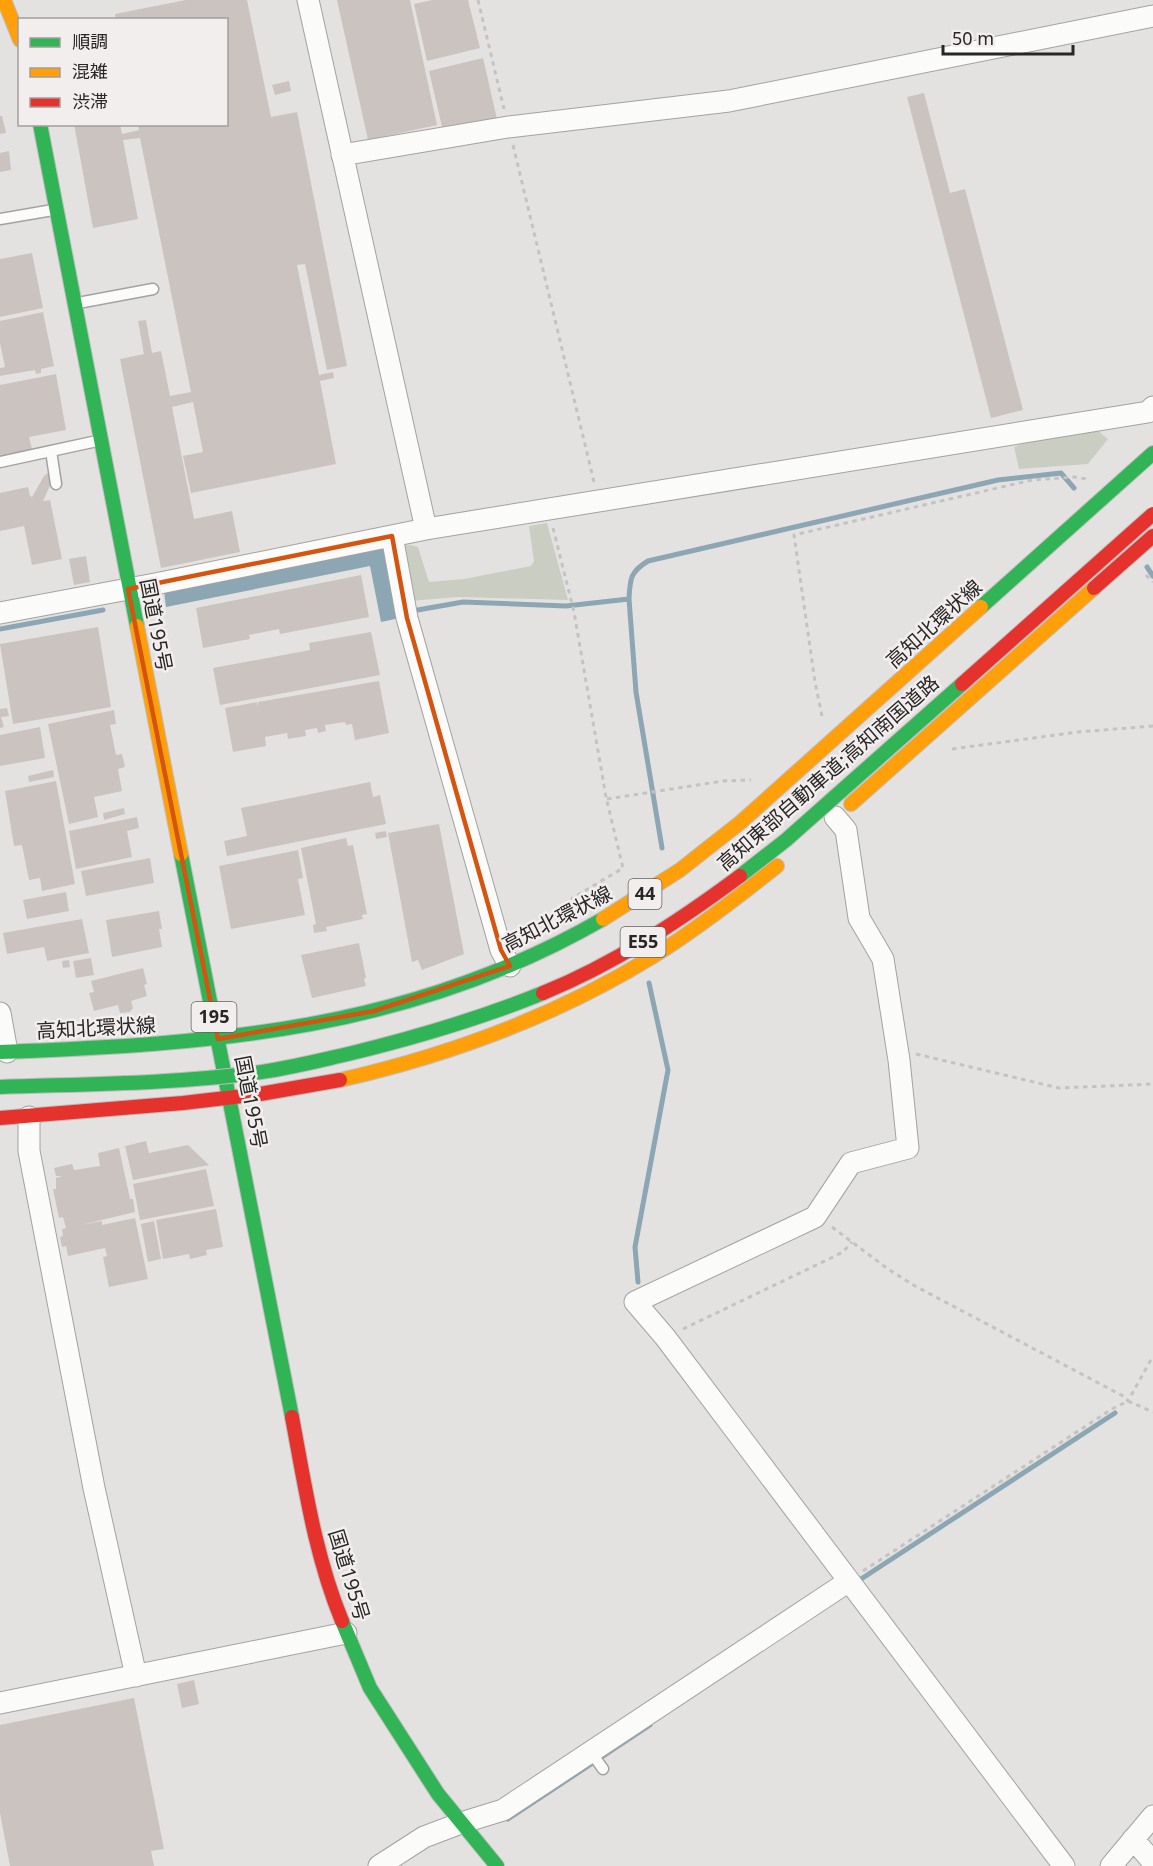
<svg xmlns="http://www.w3.org/2000/svg" width="1153" height="1866" font-family="'Noto Sans','Noto Sans JP',sans-serif">
<style>
.green{fill:#cacec2}
.water{fill:#8da6b3}
.lines{fill:none;stroke-linecap:round;stroke-linejoin:round}
.stream{stroke:#8da6b3;stroke-width:5}
.building{fill:#cbc3bf}
.lane-casing{stroke:#a4a2a1;stroke-width:13}
.street-casing{stroke:#a4a2a1;stroke-width:23}
.fast-casing{stroke:#bebdbd;stroke-width:16}
.slow-casing{stroke:#bebdbd;stroke-width:16}
.jam-casing{stroke:#bebdbd;stroke-width:16}
.path{stroke:#c3c3c2;stroke-width:3;stroke-dasharray:4.5 4.5;stroke-linecap:butt}
.lane{stroke:#fbfbfa;stroke-width:10}
.street{stroke:#fbfbfa;stroke-width:21}
.fast{stroke:#30b455;stroke-width:14}
.slow{stroke:#ff9f0a;stroke-width:14}
.jam{stroke:#e5322d;stroke-width:14}
.fast-bridge-casing{stroke:#bebdbd;stroke-width:16;stroke-linecap:butt}
.jam-bridge-casing{stroke:#bebdbd;stroke-width:16;stroke-linecap:butt}
.fast-bridge{stroke:#30b455;stroke-width:14}
.jam-bridge{stroke:#e5322d;stroke-width:14}
.marked{fill:none;stroke:#d5540f;stroke-width:4.5;stroke-linejoin:round}
.labels{text-anchor:middle;stroke-width:5;stroke-linejoin:round;paint-order:stroke}
.shield{fill:#f2eeed;stroke:#656262;stroke-width:1.5}
.shield-label{font-size:18px;font-weight:bold;fill:#282626}
.street-label{font-size:20px;fill:#282626;stroke:#f2eeed}
</style>
<rect width="100%" height="100%" fill="#e4e2e1"/>
<path class="green" d="M1098,431L1108,439L1088,464L1019,469L1014,447L1039,437Z
M547,523L568,600L458,597L410,601L401,546L410,545L418,547L429,582L464,579L531,566L534,561L529,526Z"/>
<path class="water" d="M380,547L389,550L400,618L381,622L370,566L166,607L164,591Z"/>
<g class="lines">
<path class="stream" d="M1147,567L1153,576
M629,599L636,692L662,848
M412,611L463,602L566,606L629,599C630,579 630,572 648,561L998,480L1061,473L1074,488
M0,629L103,610
M638,1282L635,1247L668,1070L649,983
M855,1583L1115,1413
M508,1819L650,1725"/>
</g>
<path class="building" d="M186,0H247L271,117L297,112L347,366L327,370L305,264L297,265L319,375L333,372L334,378L320,381L336,464L191,493L183,456L203,452L193,402L172,407L194,519L232,511L240,552L161,568L120,359L144,354L138,321L146,320L152,353L161,351L170,396L191,392L140,138L123,140L138,219L93,228L74,124H120L122,134L139,130L138,124H226V20H116L115,14Z
M337,0H410L437,125L368,140Z
M432,0H468L480,48L427,61L414,4Z
M483,58L497,119L443,131L429,71Z
M289,81L291,91L275,95L272,85Z
M924,93L950,193L965,189L1023,410L991,418L907,97Z
M0,116H2L6,133L0,134Z
M9,151L11,170L0,172V153Z
M32,253L43,308L0,317V259Z
M43,312L54,366L41,369V373L36,374L35,370L0,376V368L5,367L0,343V321Z
M56,374L66,430L29,437L32,449L0,455V385Z
M49,472L53,479L43,501L50,500L62,559L32,565L24,526L0,531V493L28,487L30,496L32,497L44,476Z
M86,556L90,582L74,585L69,559Z
M361,575L369,617L280,634L279,629L249,635L250,639L203,648L196,608Z
M98,627L111,707L13,724L0,644Z
M371,632L380,675L220,705L213,668L310,650L309,643Z
M379,681L389,733L355,740L352,724L346,725L345,722L325,725L326,731L318,733L317,728L305,730L306,736L288,739L287,733L265,737L266,746L233,752L225,708L257,702L258,708V702Z
M7,708L9,716L1,717L4,727L0,728V709Z
M114,710L116,724L110,725L116,755L122,754L125,767L118,769L122,791L94,797L98,817L69,824L48,724Z
M40,727L45,758L0,766V735Z
M53,770L54,777L29,782L28,776Z
M56,781L75,884L42,891L40,878L29,880L22,845L14,846L5,791Z
M370,782L373,797L380,795L386,824L227,856L224,841L247,836L241,808Z
M124,808L125,814L104,820L103,813Z
M137,817L139,828L127,831L132,857L76,869L69,831Z
M439,824L464,954L422,970L418,960L412,962L388,833Z
M386,831L387,837L376,839L375,833Z
M346,838L348,846L353,845L367,914L362,915L363,919L326,927L327,931L314,933L313,925L316,924L301,848Z
M298,850L303,878L298,879L305,915L231,929L219,866Z
M150,858L154,883L86,896L81,871Z
M66,892L69,911L27,919L23,900Z
M159,911L162,929H159L162,947L112,957L106,920Z
M82,919L89,953L47,961L44,947L7,954L3,933Z
M359,943L366,978L364,979L366,986L312,998L301,955Z
M91,958L94,975L76,978L73,961Z
M69,960L70,967L63,968L62,961Z
M143,968L147,984L144,985L147,996L131,1001L133,1008L130,1012L120,1013L118,1005L94,1011L89,993L94,992L91,981Z
M146,1141L149,1153L188,1145L209,1165L133,1180L125,1146Z
M119,1148L130,1199H133L135,1212L81,1225L102,1221V1225L135,1218L148,1279L109,1287L103,1257L107,1256L105,1248L68,1256L66,1246L62,1247L60,1237L63,1236L62,1229L66,1228L63,1217L59,1218L53,1189H56V1178L62,1176H56L54,1168L72,1164L74,1170L100,1166L98,1153Z
M206,1169L214,1206L140,1220L133,1184Z
M216,1209L223,1247L206,1250L207,1255L190,1259L189,1254L163,1259L156,1220Z
M154,1221L161,1259L148,1262L141,1224Z
M194,1680L199,1704L182,1708L177,1684Z
M134,1698L164,1849L151,1851L154,1866H10L0,1813V1725Z"/>
<g class="lines">
<g class="lane-casing">
<path id="lane" d="M0,219L53,210
M78,303L153,289
M51,451L56,484
M0,462L97,441
M591,1752L603,1769"/>
</g>
<g class="street-casing">
<path id="street" d="M308,0L426,529
M342,155L508,127L729,101L1153,16
M392,536L407,618L501,950L510,966
M0,613L155,584L426,529L1148,412L1153,407
M835,817L846,830L859,918L883,959L899,1060L908,1148L851,1163L815,1217L635,1302L665,1337L1064,1866
M0,1013L7,1052
M29,1117V1151L94,1488L136,1676
M0,1703L346,1633
M1133,1839L1153,1862
M379,1866L424,1837L461,1823L503,1810L849,1581
M1111,1866L1153,1816"/>
</g>
<g class="fast-casing">
<path id="fast" d="M40,124L137,626
M981,607L1153,453
M181,854L292,1417
M0,1052C216,1044 411,1030 603,919
M342,1621L370,1688L438,1794L497,1866"/>
</g>
<g class="slow-casing">
<path id="slow" d="M4,0L20,40
M137,626L181,854
M851,804L1094,588
M603,919L680,870L741,822L981,607
M340,1080C450,1055 556,1016 652,957C696,930 737,898 777,866"/>
</g>
<g class="jam-casing">
<path id="jam" d="M1094,588L1153,536
M0,1118L183,1103L260,1094L340,1080
M292,1417C305,1486 315,1556 342,1621"/>
</g>
<path class="path" d="M478,0L504,109
M513,145L594,482
M553,528L574,612L606,797L623,868L571,899
M1146,575L1153,582
M822,716L815,682L794,535L1032,480L1074,477L1087,479
M952,749L1078,732L1153,726
M607,799L723,781L751,780
M916,1054L1059,1088L1153,1084
M832,1227L888,1269L915,1286L1125,1397L1128,1401L1153,1356
M683,1329L831,1258L843,1252L852,1242
M863,1571L1112,1409L1128,1401L1153,1412"/>
<use href="#lane" class="lane"/>
<use href="#street" class="street"/>
<use href="#fast" class="fast"/>
<use href="#slow" class="slow"/>
<use href="#jam" class="jam"/>
<g class="fast-bridge-casing">
<path id="fast-bridge" d="M740,876L786,840L962,684
M0,1087C85,1084 170,1084 254,1073C286,1069 317,1061 348,1054C414,1038 479,1019 543,993"/>
</g>
<g class="jam-bridge-casing">
<path id="jam-bridge" d="M962,684L1153,514
M543,993C614,964 678,922 740,876"/>
</g>
<use href="#fast-bridge" class="fast-bridge"/>
<use href="#jam-bridge" class="jam-bridge"/>
</g>
<path class="marked" d="M392,536L407,618L501,950L510,966L374,1011L218,1039L128,589Z"/>
<g class="labels">
<g class="shield">
<rect x="628.5" y="879" width="33" height="30" rx="4.5"/>
<rect x="620.5" y="927" width="45" height="30" rx="4.5"/>
<rect x="191.5" y="1002" width="45" height="30" rx="4.5"/>
</g>
<g class="shield-label">
<text x="645" y="900">44</text>
<text x="643" y="948">E55</text>
<text x="214" y="1023">195</text>
</g>
<g class="street-label">
<text transform="translate(934 624) rotate(-42)" y="7">高知北環状線</text>
<text transform="translate(156 625) rotate(79)" y="7">国道195号</text>
<text transform="translate(828 773) rotate(-41)" y="7">高知東部自動車道;高知南国道路</text>
<text transform="translate(557 919) rotate(-27)" y="7">高知北環状線</text>
<text transform="translate(96 1028) rotate(-3)" y="7">高知北環状線</text>
<text transform="translate(251 1102) rotate(79)" y="7">国道195号</text>
<text transform="translate(349 1575) rotate(73)" y="7">国道195号</text>
</g>
</g>
<rect x="18" y="18" width="210" height="108" fill="#f2eeed" stroke="#a19e9d" stroke-width="1.5"/>
<rect x="30" y="38" width="30" height="9" fill="#30b455" stroke="#a19e9d" stroke-width="1.5"/>
<text x="72" y="48" font-size="18" fill="#282626">順調</text>
<rect x="30" y="68" width="30" height="9" fill="#ff9f0a" stroke="#a19e9d" stroke-width="1.5"/>
<text x="72" y="78" font-size="18" fill="#282626">混雑</text>
<rect x="30" y="98" width="30" height="9" fill="#e5322d" stroke="#a19e9d" stroke-width="1.5"/>
<text x="72" y="108" font-size="18" fill="#282626">渋滞</text>
<path d="M943 45v9h130v-9" fill="none" stroke="#282626" stroke-width="3"/>
<text x="952" y="45" font-size="18" fill="#282626" stroke="#f2eeed" stroke-width="4.5" paint-order="stroke">50 m</text>
</svg>
